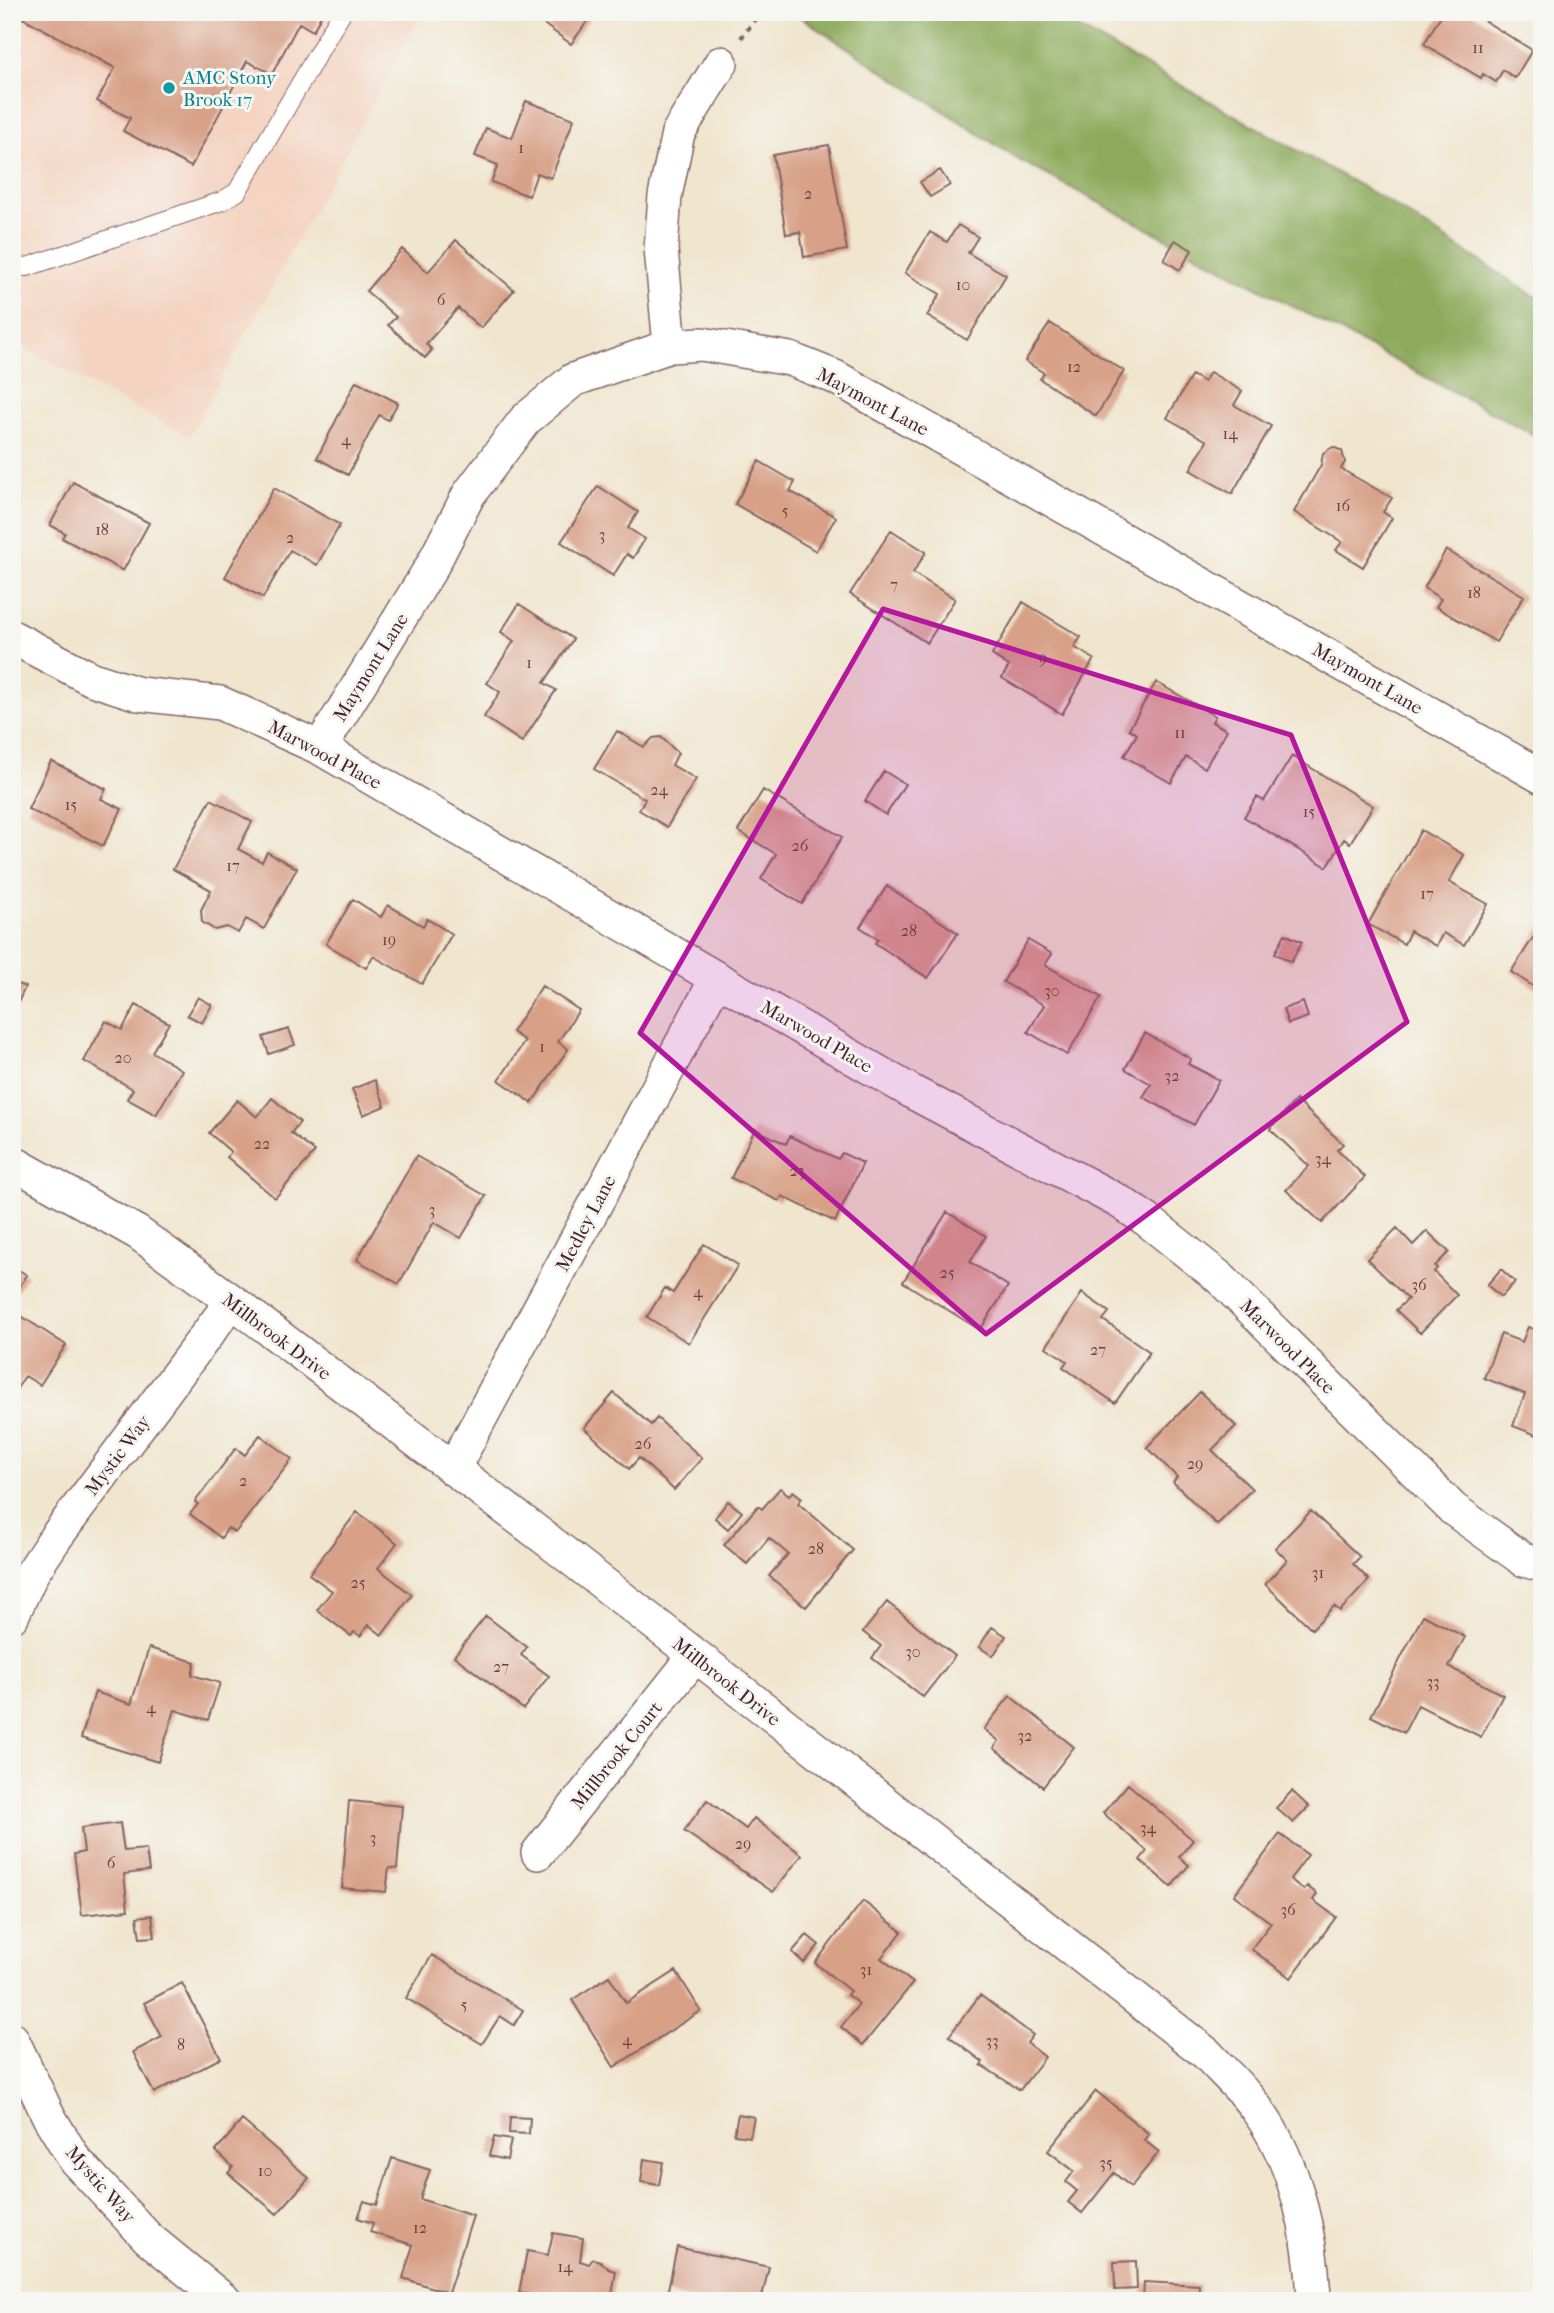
<svg xmlns="http://www.w3.org/2000/svg" width="1554" height="2313" font-family="'IM FELL French Canon',serif">
<style>
.built{fill:#f4d3c0}
.forest{fill:#8daa5c;stroke:#6c6444;stroke-width:2}
.building{fill:#d8a087}
.lines{fill:none;stroke-linecap:round;stroke-linejoin:round}
.lane-casing{stroke:#846464;stroke-width:20}
.street-casing{stroke:#846464;stroke-width:36}
.path{stroke:#846464;stroke-width:4.5;stroke-dasharray:5 5;stroke-linecap:butt}
.lane{stroke:#fff;stroke-width:18}
.street{stroke:#fff;stroke-width:33}
.marked{fill:#b5179e;fill-opacity:0.2;stroke:#b5179e;stroke-width:5;stroke-linejoin:round}
.culture-dot{fill:#0f9aa8;stroke:#f6f6f2;stroke-width:2.5}
.labels{text-anchor:middle;stroke-width:6;stroke-linejoin:round;paint-order:stroke}
.number-label{font-size:16px;fill:#6e3f42}
.culture-label{font-size:19px;fill:#0d838f;stroke:#f6f6f2;text-anchor:start}
.street-label{font-size:19px;fill:#4a1f2b;stroke:#f6f6f2}
</style>
<rect width="100%" height="100%" fill="#f6f6f2"/>
<filter id="ink" filterUnits="userSpaceOnUse"><feTurbulence type="fractalNoise" baseFrequency=".0143" numOctaves="2"/><feDisplacementMap in="SourceGraphic" scale="14" xChannelSelector="R" yChannelSelector="G"/><feConvolveMatrix kernelMatrix="1 2 1 2 8 2 1 2 1" color-interpolation-filters="sRGB"/></filter>
<filter id="wash" filterUnits="userSpaceOnUse"><feTurbulence type="fractalNoise" baseFrequency=".00686" numOctaves="4" result="noise"/><feDisplacementMap in="SourceGraphic" scale="28" xChannelSelector="R" yChannelSelector="G"/><feGaussianBlur stdDeviation="1.57" result="paint"/><feColorMatrix in="noise" values="0 0 0 0 0 0 0 0 0 0 0 0 0 0 0 0 0 1.4 0 .05"/><feComposite in="paint" operator="in"/></filter>
<g filter="url(#wash)">
<rect width="100%" height="100%" fill="#f0e5cd"/>
<path class="built" d="M12,12H423L189,437L12,341Z"/>
<path class="forest" d="M793,12H1050L1382,198L1542,301V439L1017,159Z"/>
<g id="blocks">
<path class="building" d="M12,12H323L313,31L299,23L272,74L247,61L191,167L123,131L130,118L97,101L115,68Z
M535,12H594L571,44L533,16Z
M1443,12H1470L1532,50L1515,78L1503,70L1496,82L1483,74L1481,78L1424,44Z
M526,101L574,119L551,178L537,173L529,196L491,182L498,165L475,156L486,128L512,138Z
M829,145L847,250L804,257L800,232L786,234L773,155Z
M940,170L950,185L930,197L920,182Z
M958,225L978,237L968,253L1006,275L967,340L927,316L940,294L905,273L930,232L947,242Z
M456,240L514,290L481,328L458,308L426,344L432,350L425,358L388,325L396,317L366,291L402,249L428,272Z
M1175,240L1192,250L1180,270L1164,260Z
M1050,323L1124,371L1096,416L1040,379L1044,373L1025,361Z
M1210,372L1242,391L1234,405L1271,426L1232,494L1190,470L1207,441L1167,418L1192,375L1204,382Z
M356,381L398,403L388,420L379,415L348,475L317,458Z
M12,428L19,432L12,445Z
M1333,447L1342,451L1345,462L1341,469L1392,498L1383,512L1392,518L1363,567L1336,550L1342,542L1294,512L1321,465L1323,453Z
M759,461L795,482L790,491L836,517L816,551L735,504Z
M73,482L149,523L123,571L62,538L65,533L50,525Z
M598,486L638,512L628,528L645,539L633,558L627,554L613,576L561,542Z
M274,488L340,525L317,565L290,550L263,598L225,577Z
M891,530L926,552L913,573L955,599L927,643L850,594Z
M1446,550L1524,596L1496,642L1436,607L1441,599L1424,588Z
M1023,602L1081,637L1074,647L1094,659L1062,714L1002,678L1009,666L992,655Z
M519,604L573,639L544,683L556,690L522,742L484,717L500,692L487,683L514,641L501,632Z
M1156,682L1215,716L1212,722L1227,730L1205,768L1186,757L1171,783L1124,756L1137,734L1129,729Z
M617,731L644,747L653,738L661,737L678,753L672,765L696,779L667,827L639,810L645,799L594,769Z
M1292,756L1373,806L1350,843L1344,839L1327,867L1244,817L1257,797L1264,801Z
M51,761L106,789L101,799L122,809L103,846L28,809Z
M884,771L905,784L886,815L865,801Z
M763,790L842,837L802,904L761,879L776,854L738,831Z
M211,799L252,822L238,849L262,862L267,852L297,868L264,929L246,919L238,933L227,927L215,930L202,922L201,910L211,890L173,869Z
M1421,830L1464,855L1449,882L1488,904L1464,945L1443,933L1436,946L1410,931L1404,944L1368,924Z
M887,886L958,933L928,978L875,943L878,939L860,927Z
M353,899L381,917L388,905L423,926L427,919L452,934L422,984L373,956L366,968L326,944Z
M1542,924V992L1511,972Z
M1285,934L1302,942L1291,962L1275,953Z
M1028,940L1052,954L1045,965L1101,997L1067,1055L1028,1032L1044,1005L1003,982Z
M12,982L25,987L12,1016Z
M542,986L579,1010L558,1042L568,1049L532,1103L499,1080L525,1041L512,1032Z
M198,997L212,1005L202,1023L187,1015Z
M1303,1002L1308,1017L1288,1024L1283,1009Z
M136,1005L169,1023L152,1052L182,1070L156,1115L127,1099L133,1089L84,1061L106,1021L122,1030Z
M289,1029L295,1045L269,1054L263,1037Z
M1145,1033L1191,1059L1188,1064L1219,1080L1194,1125L1143,1097L1151,1084L1125,1069Z
M375,1080L385,1106L363,1115L352,1089Z
M272,1098L300,1122L291,1133L315,1152L275,1198L227,1157L231,1152L209,1133L237,1100L257,1117Z
M1296,1100L1343,1144L1337,1150L1365,1177L1322,1223L1286,1190L1309,1166L1270,1129Z
M755,1129L786,1144L790,1136L838,1159L842,1153L863,1163L835,1222L782,1196L779,1201L731,1178Z
M416,1156L486,1196L461,1238L434,1222L399,1284L357,1260Z
M947,1212L986,1236L970,1262L1008,1286L980,1330L903,1282Z
M1397,1228L1413,1245L1427,1231L1449,1252L1435,1266L1437,1268L1434,1272L1457,1295L1420,1333L1396,1310L1408,1299L1367,1259Z
M704,1244L738,1265L689,1343L647,1317L665,1288L673,1293Z
M12,1266L27,1275L12,1299Z
M1501,1269L1515,1282L1501,1297L1487,1285Z
M1082,1293L1109,1312L1103,1320L1150,1352L1115,1403L1063,1367L1067,1361L1046,1347Z
M12,1310L66,1345L40,1385L25,1376L12,1396Z
M1528,1327L1542,1332V1437L1513,1426L1525,1394L1484,1378L1501,1334L1522,1342Z
M1200,1392L1236,1426L1212,1450L1252,1489L1217,1525L1173,1482L1177,1477L1147,1447Z
M614,1393L651,1425L657,1418L702,1458L674,1490L639,1458L629,1469L584,1428Z
M260,1435L292,1459L235,1533L228,1528L221,1538L190,1514L198,1504L195,1502L236,1448L245,1455Z
M780,1488L789,1495L793,1491L802,1498L798,1503L853,1550L806,1607L769,1576L788,1554L769,1538L747,1564L724,1545L758,1506L762,1509Z
M728,1501L742,1512L728,1529L715,1518Z
M1311,1511L1360,1557L1353,1564L1369,1580L1340,1611L1334,1606L1312,1629L1265,1584L1287,1560L1275,1548Z
M357,1512L397,1543L378,1568L412,1595L382,1635L369,1625L360,1636L354,1632L351,1636L317,1610L332,1591L309,1574Z
M887,1602L955,1656L923,1697L872,1658L881,1646L863,1632Z
M1423,1615L1465,1637L1449,1667L1503,1695L1481,1737L1418,1705L1404,1733L1371,1716Z
M486,1616L527,1647L521,1655L549,1676L523,1709L454,1656Z
M992,1627L1006,1636L993,1656L979,1647Z
M149,1648L195,1662L192,1675L220,1683L208,1720L175,1710L158,1762L81,1738L95,1692L131,1704Z
M1010,1696L1074,1747L1043,1787L994,1748L999,1741L984,1729Z
M1128,1784L1193,1840L1179,1857L1189,1865L1171,1887L1140,1860L1147,1851L1103,1813Z
M1292,1791L1309,1807L1293,1823L1276,1808Z
M707,1800L746,1829L754,1818L802,1855L773,1892L684,1831Z
M349,1801L402,1806L397,1869L389,1868L386,1892L342,1888Z
M120,1823L124,1851L146,1849L149,1871L124,1874L128,1910L82,1915L74,1854L84,1852L81,1828Z
M1280,1834L1308,1855L1290,1879L1304,1890L1307,1886L1317,1894L1313,1900L1336,1917L1291,1978L1251,1949L1271,1923L1234,1895Z
M863,1901L902,1932L881,1958L913,1983L863,2045L841,2027L859,2004L847,1995L850,1991L815,1963Z
M152,1915L155,1937L140,1938L137,1917Z
M807,1935L819,1945L804,1963L792,1952Z
M432,1955L523,2010L514,2025L500,2016L482,2044L406,1998Z
M676,1971L701,2011L614,2067L572,2000L609,1976L626,2003Z
M182,1983L221,2058L154,2093L133,2052L162,2037L144,2003Z
M980,1995L1033,2035L1027,2043L1045,2057L1020,2090L981,2065L983,2062L949,2036Z
M1096,2091L1149,2134L1144,2140L1159,2152L1131,2187L1114,2173L1082,2213L1068,2202L1077,2191L1066,2182L1074,2171L1048,2151Z
M738,2114L754,2117L750,2137L734,2135Z
M510,2117L530,2118L529,2134L509,2133Z
M242,2120L309,2178L277,2214L228,2173L233,2167L216,2151Z
M494,2137L511,2140L507,2160L489,2156Z
M392,2158L430,2170L420,2199L473,2216L448,2293L403,2278L413,2245L370,2232L373,2223L358,2218L364,2201L377,2205Z
M644,2159L663,2162L659,2185L641,2182Z
M553,2233L583,2238L580,2261L589,2264L593,2259L600,2261L609,2269L616,2271L611,2301H565L519,2293L527,2251L548,2255Z
M677,2247L769,2267L761,2301H697L667,2294Z
M1136,2261L1137,2289L1115,2290L1114,2262Z
M1144,2282L1199,2285L1198,2301H1143Z"/>
</g>
</g>
<g filter="url(#ink)">
<use href="#blocks" fill-opacity="0" stroke="#846464" stroke-width="2"/>
<g class="lines">
<g class="lane-casing">
<path id="lane" d="M12,266L27,267L222,201L237,192L342,12"/>
</g>
<g class="street-casing">
<path id="street" d="M670,346L661,249L665,196L678,133L721,63
M12,637L92,679L139,694L220,703L320,748L914,1093L1120,1202L1147,1220L1220,1278L1453,1509L1524,1560L1542,1565
M320,748L432,566L469,494L525,420L573,380L670,346L702,344L790,359L835,377L1542,777
M12,1162L138,1233L232,1301L550,1542L1207,2054C1224,2073 1244,2090 1258,2111C1296,2163 1312,2237 1314,2301
M453,1469L717,978
M12,1616L32,1573L56,1537L232,1301
M538,1853L695,1656
M12,2039L49,2117L75,2160L148,2238L225,2301"/>
</g>
<path class="path" d="M741,38L761,12"/>
<use href="#lane" class="lane"/>
<use href="#street" class="street"/>
</g>
</g>
<path class="marked" d="M883,609L1291,735L1407,1022L986,1334L640,1033Z"/>
<circle class="culture-dot" cx="169" cy="88" r="7"/>
<g class="labels">
<g class="number-label">
<text x="1478" y="53">11</text>
<text x="521" y="153">1</text>
<text x="808" y="199">2</text>
<text x="963" y="290">10</text>
<text x="441" y="305">6</text>
<text x="1074" y="372">12</text>
<text x="1230" y="439">14</text>
<text x="346" y="445">4</text>
<text x="1343" y="511">16</text>
<text x="785" y="516">5</text>
<text x="102" y="535">18</text>
<text x="602" y="540">3</text>
<text x="290" y="543">2</text>
<text x="894" y="590">7</text>
<text x="1474" y="598">18</text>
<text x="1043" y="663">9</text>
<text x="529" y="668">1</text>
<text x="1180" y="738">11</text>
<text x="659" y="795">24</text>
<text x="71" y="810">15</text>
<text x="1309" y="817">15</text>
<text x="800" y="851">26</text>
<text x="233" y="871">17</text>
<text x="1427" y="899">17</text>
<text x="909" y="936">28</text>
<text x="389" y="945">19</text>
<text x="1052" y="996">30</text>
<text x="542" y="1052">1</text>
<text x="123" y="1063">20</text>
<text x="1172" y="1081">32</text>
<text x="262" y="1149">22</text>
<text x="1323" y="1164">34</text>
<text x="797" y="1176">23</text>
<text x="432" y="1215">3</text>
<text x="947" y="1278">25</text>
<text x="1419" y="1290">36</text>
<text x="698" y="1297">4</text>
<text x="1098" y="1355">27</text>
<text x="643" y="1449">26</text>
<text x="1195" y="1469">29</text>
<text x="243" y="1486">2</text>
<text x="816" y="1554">28</text>
<text x="1318" y="1578">31</text>
<text x="358" y="1588">25</text>
<text x="913" y="1657">30</text>
<text x="501" y="1672">27</text>
<text x="1433" y="1687">33</text>
<text x="151" y="1713">4</text>
<text x="1025" y="1741">32</text>
<text x="1148" y="1833">34</text>
<text x="373" y="1843">3</text>
<text x="743" y="1849">29</text>
<text x="111" y="1868">6</text>
<text x="1288" y="1915">36</text>
<text x="866" y="1975">31</text>
<text x="464" y="2010">5</text>
<text x="627" y="2045">4</text>
<text x="992" y="2046">33</text>
<text x="181" y="2050">8</text>
<text x="1106" y="2168">35</text>
<text x="265" y="2176">10</text>
<text x="420" y="2233">12</text>
<text x="565" y="2272">14</text>
</g>
<g class="culture-label">
<text x="183" y="84">AMC Stony<tspan x="183" dy="22">Brook 17</tspan></text>
</g>
<g class="street-label">
<text transform="translate(873 401) rotate(28)" y="7">Maymont Lane</text>
<text transform="translate(370 667) rotate(-58)" y="7">Maymont Lane</text>
<text transform="translate(1368 678) rotate(30)" y="7">Maymont Lane</text>
<text transform="translate(325 754) rotate(28)" y="7">Marwood Place</text>
<text transform="translate(817 1036) rotate(30)" y="7">Marwood Place</text>
<text transform="translate(585 1223) rotate(-62)" y="7">Medley Lane</text>
<text transform="translate(277 1336) rotate(37)" y="7">Millbrook Drive</text>
<text transform="translate(1288 1346) rotate(45)" y="7">Marwood Place</text>
<text transform="translate(117 1455) rotate(-53)" y="7">Mystic Way</text>
<text transform="translate(727 1681) rotate(38)" y="7">Millbrook Drive</text>
<text transform="translate(616 1755) rotate(-51)" y="7">Millbrook Court</text>
<text transform="translate(101 2184) rotate(49)" y="7">Mystic Way</text>
</g>
</g>
<rect width="1554" height="2313" fill="none" stroke="#f6f6f2" stroke-width="42"/>
</svg>
